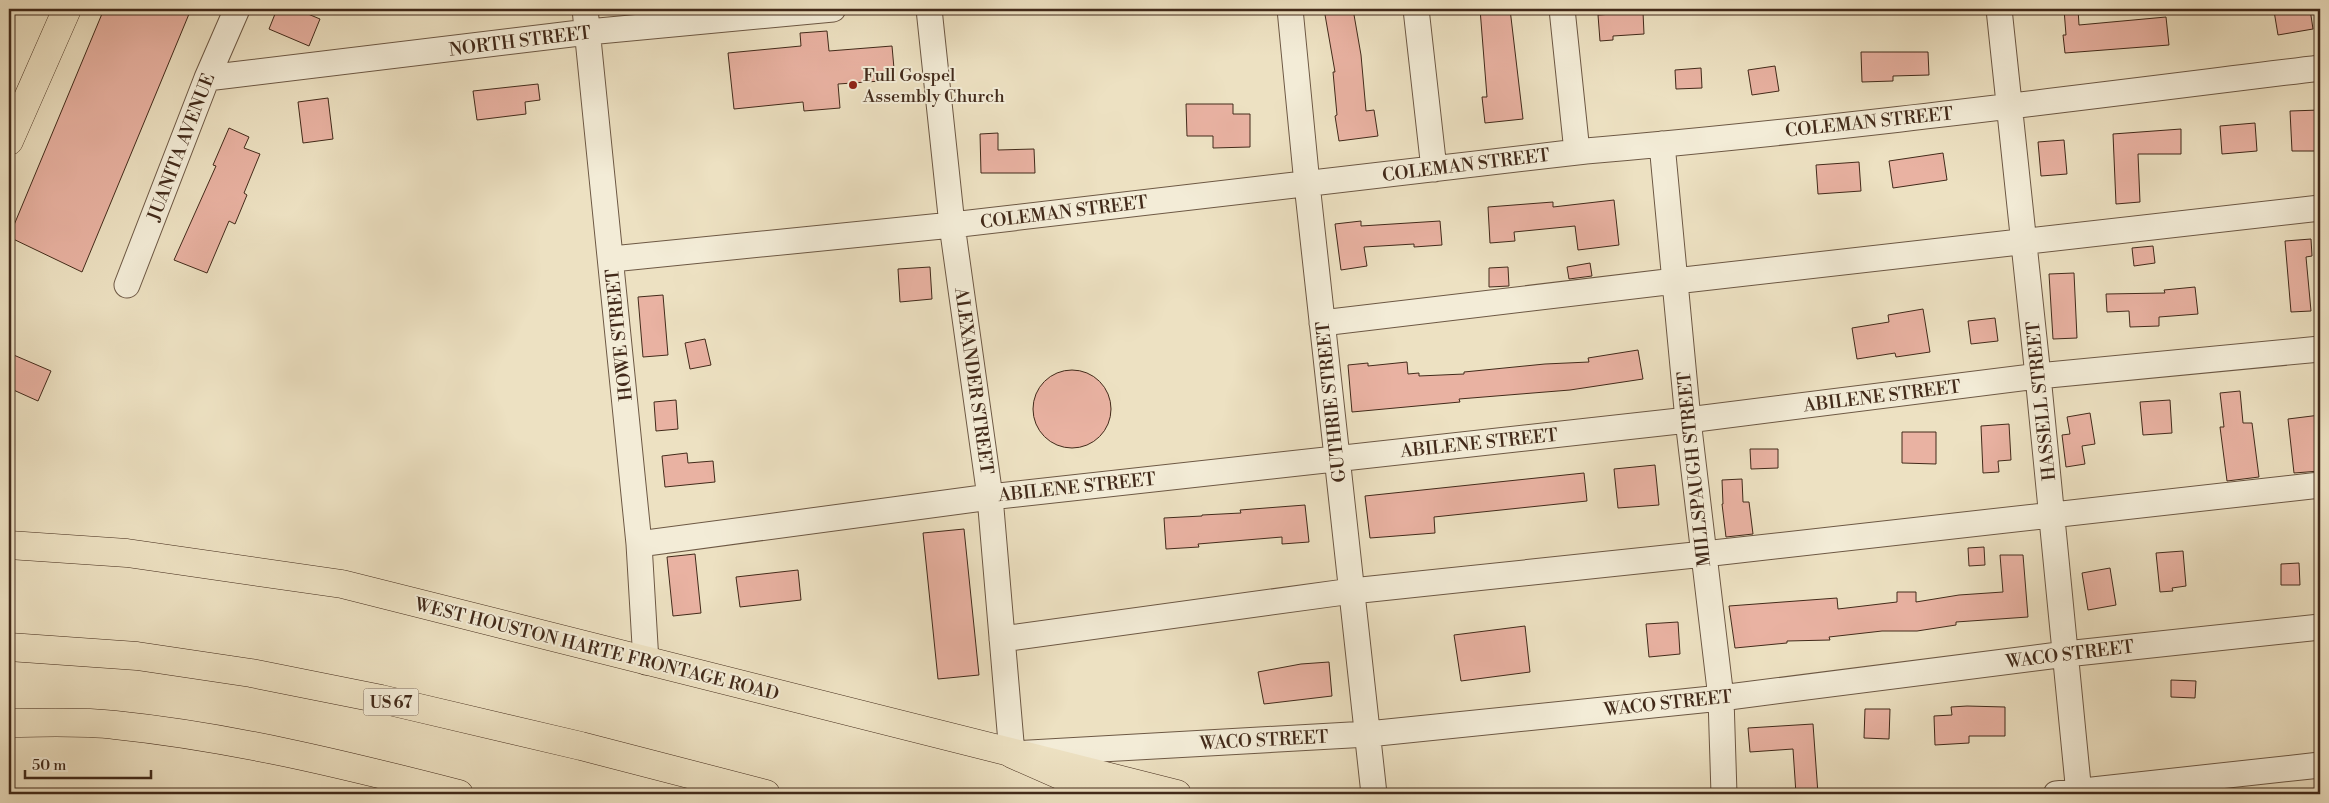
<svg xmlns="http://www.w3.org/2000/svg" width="2329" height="803" font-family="'Libre Bodoni',serif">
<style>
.building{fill:#e9b2a2;stroke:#422a1a}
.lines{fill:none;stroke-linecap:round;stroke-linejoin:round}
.minor-casing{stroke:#6d5844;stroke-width:27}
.major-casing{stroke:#422a1a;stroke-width:29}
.highway-casing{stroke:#422a1a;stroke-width:29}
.minor{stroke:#f3ecd7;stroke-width:25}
.major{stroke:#ede1c2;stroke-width:28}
.highway{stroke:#ede1c2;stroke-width:28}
.poi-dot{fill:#8f2418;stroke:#f3ecd7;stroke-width:2}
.labels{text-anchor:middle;stroke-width:4;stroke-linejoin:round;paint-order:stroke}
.shield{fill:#f3ecd7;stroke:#776453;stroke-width:1}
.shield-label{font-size:16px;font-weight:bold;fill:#422a1a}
.street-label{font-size:18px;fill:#422a1a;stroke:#f3ecd7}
.poi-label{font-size:18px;fill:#422a1a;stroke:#f3ecd7;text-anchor:start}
</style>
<rect width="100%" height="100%" fill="#ede1c2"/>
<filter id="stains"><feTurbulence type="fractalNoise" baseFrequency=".004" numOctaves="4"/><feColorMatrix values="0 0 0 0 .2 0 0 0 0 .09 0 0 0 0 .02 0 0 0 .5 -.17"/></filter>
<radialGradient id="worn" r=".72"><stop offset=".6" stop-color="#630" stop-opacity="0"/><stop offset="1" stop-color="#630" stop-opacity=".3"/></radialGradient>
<path class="building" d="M104,9H177L189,14L82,272L9,237Z
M277,9H296L320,19L309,46L269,29Z
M1324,9H1353L1361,55L1366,111L1374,110L1378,136L1339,141L1335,116L1337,115L1333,72H1335Z
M1480,9H1510L1523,119L1485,123L1482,97H1487Z
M2064,9H2078L2079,25L2166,17L2169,45L2065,53L2063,35H2066Z
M2289,9H2310L2313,29L2278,35L2274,11Z
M1643,12L1644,34L1613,36V40L1600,41L1598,15Z
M827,31L829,51L892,46L895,80L838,84L840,108L804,111L803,102L734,109L728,53L801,46L800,33Z
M1861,52H1928L1929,75L1893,76V81L1862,82Z
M1775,66L1779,91L1752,95L1748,70Z
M1701,68L1702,88L1676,89L1675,70Z
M538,84L540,100L525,102L526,114L477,120L473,91Z
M328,98L333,139L303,143L298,102Z
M1186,104H1233V114H1250V147L1213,148V136H1187Z
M2320,110V151H2292L2290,111Z
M2255,123L2257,151L2222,154L2220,126Z
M229,128L249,137L244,148L260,154L244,193L247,195L235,224L229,221L207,273L174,260L216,166L213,165Z
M2181,129V154H2138L2140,202L2116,204L2113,134Z
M998,133V150L1034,149L1035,173H981L980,134Z
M2064,140L2067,174L2041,176L2038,142Z
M1943,153L1947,180L1893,188L1889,161Z
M1859,162L1861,191L1818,194L1816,165Z
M1614,200L1619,245L1578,250L1575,226L1514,232L1515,241L1490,243L1488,207L1553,202V207Z
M1361,221V226L1440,221L1442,245L1414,247V244L1364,247L1367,266L1341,270L1335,224Z
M2311,239L2312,256L2306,257L2311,311L2291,312L2285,241Z
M2153,246L2155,263L2134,266L2132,248Z
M1590,263L1592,276L1569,279L1567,267Z
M930,267L932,299L900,302L898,269Z
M1508,267L1509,286L1489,287V268Z
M2074,273L2077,338L2053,339L2049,274Z
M2195,287L2198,314L2159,317V326L2130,327L2129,311L2107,312L2106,294L2165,293L2164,290Z
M663,295L668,355L643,357L638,297Z
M1923,309L1930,352L1896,357L1895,353L1857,359L1852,328L1889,322L1888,315Z
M1995,318L1998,341L1971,344L1968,321Z
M705,339L711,365L690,369L685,343Z
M1638,350L1643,379L1570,390L1459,399L1460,402L1352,412L1348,365L1368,363V366L1407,362L1408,374L1419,373V376L1464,374V372L1545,364L1589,362L1588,358Z
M9,353L51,371L38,401L9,388Z
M1033 409a39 39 0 1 1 78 0a39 39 0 1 1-78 0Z
M2240,391L2243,423H2252L2259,477L2227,481L2220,427H2224L2220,393Z
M676,400L678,429L656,431L654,402Z
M2170,400L2172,433L2143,435L2140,402Z
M2090,413L2095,444L2082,446L2085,464L2066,467L2062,435L2070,434L2067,417Z
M2320,415V471L2294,473L2288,419Z
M2009,424L2011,460L1998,461L1999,472L1983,473L1981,426Z
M1902,432H1936V464L1902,463Z
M1750,449H1778V468L1751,469Z
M687,453L688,463L713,461L715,482L665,487L662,456Z
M1655,465L1659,505L1618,508L1614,469Z
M1584,473L1587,501L1434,517L1435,533L1370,538L1365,496Z
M1742,479L1743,502H1749L1753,534L1726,537L1722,504H1723L1722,480Z
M1305,505L1309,542L1282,544V537L1198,544L1199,547L1166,549L1164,518L1202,516V515L1241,513L1240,510Z
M964,529L979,675L938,679L923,533Z
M1984,547L1985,565L1969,566L1968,548Z
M2183,551L2186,586L2172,588L2173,591L2160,592L2156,553Z
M695,554L701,613L673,616L667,557Z
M2000,555H2023L2028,617L1956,622V625L1917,631H1882L1829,637L1830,640L1787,641V643L1735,648L1729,606L1837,598L1838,609L1897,602V592H1916V602L1959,595L2003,592Z
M2299,563L2300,585H2281V564Z
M2110,568L2116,605L2088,610L2082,573Z
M798,570L801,600L740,607L736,577Z
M1678,622L1680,654L1649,657L1646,624Z
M1525,626L1530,672L1461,681L1454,635Z
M1329,662L1332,696L1264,704L1258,672L1301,664Z
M2171,680L2196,681L2195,698L2171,697Z
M1967,706L2005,707V736H1969V743L1935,745L1934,716L1952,715L1951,707Z
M1865,709H1890L1889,739L1864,738Z
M1813,724L1818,794H1796L1793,749L1750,752L1748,728Z"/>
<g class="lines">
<g class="minor-casing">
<path id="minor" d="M585,9L639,544L646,662
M929,9L952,225L990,497L1012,754L1368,734L1721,698L2066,654L2320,627
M1290,9L1307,184L1374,794
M1416,9L1434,169
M1562,9L1577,152
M1999,9L2038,376L2079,794
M207,78L588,32L833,9
M1662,144L1688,420L1721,698L1724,794
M612,259L952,225L1586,151C1832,130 2076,98 2320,68
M127,285L207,78L237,9
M1322,323L1675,281L2320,208
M639,544L990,497L1688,420L2038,376L2320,349
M1002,639L1352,591L1704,554L2320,485
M2056,794L2320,765"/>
</g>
<g class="major-casing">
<path id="major" d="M9,141L67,9
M9,545L127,553L342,584L1177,794"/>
</g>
<g class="highway-casing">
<path id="highway" d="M9,647L137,656L251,673L381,699L581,746L766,794
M9,723C44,723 80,721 115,725C232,737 346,765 459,794
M1012,754L1103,794"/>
</g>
<use href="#minor" class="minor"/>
<use href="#major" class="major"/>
<use href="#highway" class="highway"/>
</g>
<circle class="poi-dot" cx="853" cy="85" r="5"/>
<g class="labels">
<rect class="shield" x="363.5" y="688.5" width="55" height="27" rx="4"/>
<g class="shield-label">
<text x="391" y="708">US 67</text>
</g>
<g class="street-label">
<text transform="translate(520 41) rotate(-7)" y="6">NORTH STREET</text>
<text transform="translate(1869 122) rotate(-6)" y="6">COLEMAN STREET</text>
<text transform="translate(181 147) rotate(-69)" y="6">JUANITA AVENUE</text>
<text transform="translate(1466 165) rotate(-7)" y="6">COLEMAN STREET</text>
<text transform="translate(1064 212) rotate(-7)" y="6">COLEMAN STREET</text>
<text transform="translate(619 335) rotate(-96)" y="6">HOWE STREET</text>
<text transform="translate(974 381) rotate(82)" y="6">ALEXANDER STREET</text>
<text transform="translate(1882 396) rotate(-7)" y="6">ABILENE STREET</text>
<text transform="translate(2041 401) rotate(-96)" y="6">HASSELL STREET</text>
<text transform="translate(1331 402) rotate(-96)" y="6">GUTHRIE STREET</text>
<text transform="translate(1479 443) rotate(-6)" y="6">ABILENE STREET</text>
<text transform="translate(1694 469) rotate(-96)" y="6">MILLSPAUGH STREET</text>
<text transform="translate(1077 487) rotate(-6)" y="6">ABILENE STREET</text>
<text transform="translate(597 649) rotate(14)" y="6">WEST HOUSTON HARTE FRONTAGE ROAD</text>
<text transform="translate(2070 654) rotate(-7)" y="6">WACO STREET</text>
<text transform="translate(1668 703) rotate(-6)" y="6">WACO STREET</text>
<text transform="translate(1264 740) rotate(-3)" y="6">WACO STREET</text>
</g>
<g class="poi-label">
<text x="863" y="81">Full Gospel<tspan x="863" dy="21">Assembly Church</tspan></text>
</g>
</g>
<rect width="2329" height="803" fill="none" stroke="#ede1c2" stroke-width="30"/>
<rect x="10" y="10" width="2309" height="783" fill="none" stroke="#422a1a" stroke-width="2.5"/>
<rect x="15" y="15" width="2299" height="773" fill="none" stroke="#422a1a"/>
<path d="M25 770v8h126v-8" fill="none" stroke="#422a1a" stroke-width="2.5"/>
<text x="32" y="770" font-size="15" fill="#422a1a" stroke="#f3ecd7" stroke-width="4" paint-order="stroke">50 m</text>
<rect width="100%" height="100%" filter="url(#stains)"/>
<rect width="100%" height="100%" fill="url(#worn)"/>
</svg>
